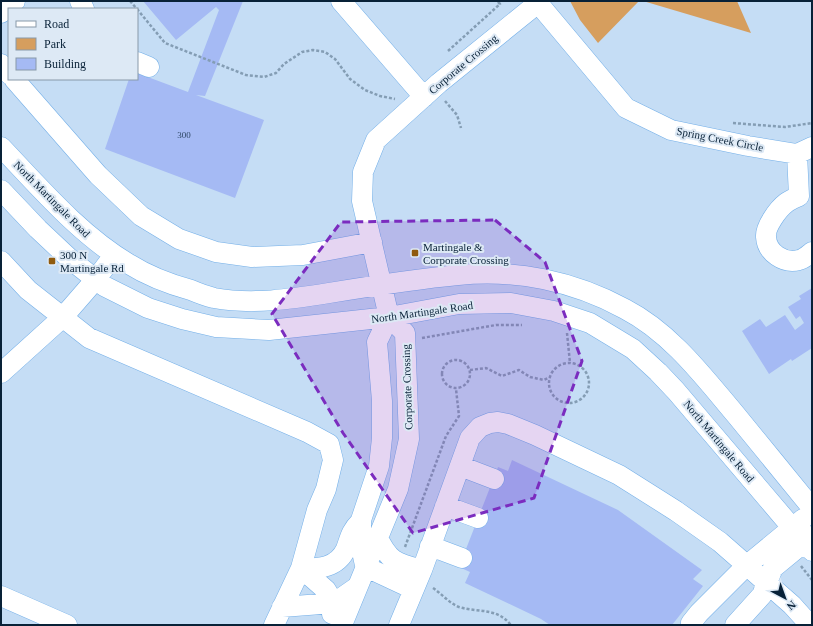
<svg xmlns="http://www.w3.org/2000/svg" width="813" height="626" font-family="Georgia,serif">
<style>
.green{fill:#d69e5e}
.building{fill:#a5baf4}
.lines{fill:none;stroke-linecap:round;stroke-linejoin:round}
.minor-casing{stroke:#73afe8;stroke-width:21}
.path{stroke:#849db4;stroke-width:2.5;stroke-dasharray:3 2;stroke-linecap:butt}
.minor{stroke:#fff;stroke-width:20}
.marked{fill:#7b2cbf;fill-opacity:0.2;stroke:#7b2cbf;stroke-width:3;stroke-dasharray:8 5;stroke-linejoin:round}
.poi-dot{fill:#905b0e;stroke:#dde9f5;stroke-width:1.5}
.labels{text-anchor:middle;stroke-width:4;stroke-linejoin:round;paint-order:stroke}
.number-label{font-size:9px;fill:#2f4766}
.street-label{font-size:11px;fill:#082137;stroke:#dde9f5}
.poi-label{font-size:11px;fill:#082137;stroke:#dde9f5;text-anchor:start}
</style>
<rect width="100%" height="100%" fill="#c5ddf5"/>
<path class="green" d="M570,1H639L598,43L580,20Z
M643,1H737L751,33Z"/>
<path class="building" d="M143,1H243L205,96L196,95L264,120L235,198L105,149L129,79H137V73L188,92L219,10L216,7L176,40Z
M812,288V348L792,361L791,359L769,374L742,331L760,319L766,327L785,315L795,330L804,323L800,316L796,319L788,307L801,299L799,296Z
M512,460L618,510L702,570L693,579L703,586L672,625H550L541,619L465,583L470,572L459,567L498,467L508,471Z"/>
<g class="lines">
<g class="minor-casing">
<path id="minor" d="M80,1L84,9
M341,1L424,97
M538,1V3L626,108L671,130L748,146L797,154L812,147
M1,13L15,1
M137,62L149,67
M1,64L9,74
M14,79L98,175L141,216L179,239L216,252L252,257L303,255L372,242
M1,147C40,188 80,235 129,264C148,276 169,284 191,290C198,293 206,296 214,298C252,305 291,299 329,293C372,286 415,279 458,275C516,269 574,281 625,309C671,333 703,376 736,415C761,446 787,477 812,508
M797,154L799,196
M1,190L38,229L71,260L104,286L148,308L182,319L216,327L269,330L389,317L459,304L511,303L554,311L590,323L633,349L658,372L676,391L812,551
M799,196C795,198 790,200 786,203C778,209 765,227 766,237C767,253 784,264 799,260C804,259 808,255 812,252
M1,261L28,290L89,338L307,432L329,444L333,460L326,489L317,510L301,568L274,625
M389,317L362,201L363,172L376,140L439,83L538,3L535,1
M1,373L63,317L96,279L114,255
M460,466L494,479
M445,506L478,518
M377,536C389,562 396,563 422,570
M430,546L462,558
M365,565L361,547V520L379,466L382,438V401L377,342L389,317
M366,567L413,589
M301,568C319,569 337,568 346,549C350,538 351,531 360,522
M301,568L326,590L334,603L332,614
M1,596L67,625
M282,607L334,603L357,587
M342,625L398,489L409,439L405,333L389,317
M399,625L422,570L470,438L480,427L490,423L498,422L508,424L535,435L619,475L676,511L720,542L792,605L810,625
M692,625L691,623L699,613L746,566L803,519
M735,625L762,595L773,568L812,536"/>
</g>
<path class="path" d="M130,1L137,9
M137,9L165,43L246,75L264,77L276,73L284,64L302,52L313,50L325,52L335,59L350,79L365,90L380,96L395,99
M448,51L500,4L497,1
M445,101L457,115L461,128
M733,123L785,127L812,123
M567,333L570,363
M422,338L496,325H522
M442 374a14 14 0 1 1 28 0a14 14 0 1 1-28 0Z
M549 383a20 20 0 1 1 40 0a20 20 0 1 1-40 0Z
M470,370L486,368L502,376L519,370L530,377L544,380L550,377
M405,547L446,436L459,416L456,389
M801,566L812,580
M433,588C442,594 449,603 459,607C479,613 496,607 511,625"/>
<use href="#minor" class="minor"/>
</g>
<path class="marked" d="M495,220L545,262L582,361L534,498L413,533L343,433L272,314L341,222Z"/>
<g class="poi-dot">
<rect x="411" y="249" width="8" height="8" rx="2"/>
<rect x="48" y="257" width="8" height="8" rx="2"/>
</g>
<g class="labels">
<g class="number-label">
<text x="184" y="138">300</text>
</g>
<g class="street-label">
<text transform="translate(463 64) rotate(-40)" y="4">Corporate Crossing</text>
<text transform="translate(720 139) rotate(11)" y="4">Spring Creek Circle</text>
<text transform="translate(52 199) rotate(45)" y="4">North Martingale Road</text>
<text transform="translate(422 312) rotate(-8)" y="4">North Martingale Road</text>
<text transform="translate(407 387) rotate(-92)" y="4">Corporate Crossing</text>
<text transform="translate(719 441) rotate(50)" y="4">North Martingale Road</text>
</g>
<g class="poi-label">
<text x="423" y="251">Martingale &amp;<tspan x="423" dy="13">Corporate Crossing</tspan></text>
<text x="60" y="259">300 N<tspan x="60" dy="13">Martingale Rd</tspan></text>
</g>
</g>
<rect width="813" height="626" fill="none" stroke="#082137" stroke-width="4"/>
<rect x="8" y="8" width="130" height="72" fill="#dde9f5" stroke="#8899a9"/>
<rect x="16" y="21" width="20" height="6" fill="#ffffff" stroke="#8899a9"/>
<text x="44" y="28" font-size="12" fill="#082137">Road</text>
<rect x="16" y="38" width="20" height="12" fill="#d69e5e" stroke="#8899a9"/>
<text x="44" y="48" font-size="12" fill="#082137">Park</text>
<rect x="16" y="58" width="20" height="12" fill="#a5baf4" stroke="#8899a9"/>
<text x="44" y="68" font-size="12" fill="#082137">Building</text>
<g transform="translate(785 598) rotate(139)" stroke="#dde9f5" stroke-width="3" paint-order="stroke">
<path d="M0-3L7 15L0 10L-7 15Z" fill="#082137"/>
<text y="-6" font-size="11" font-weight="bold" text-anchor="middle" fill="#082137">N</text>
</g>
</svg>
